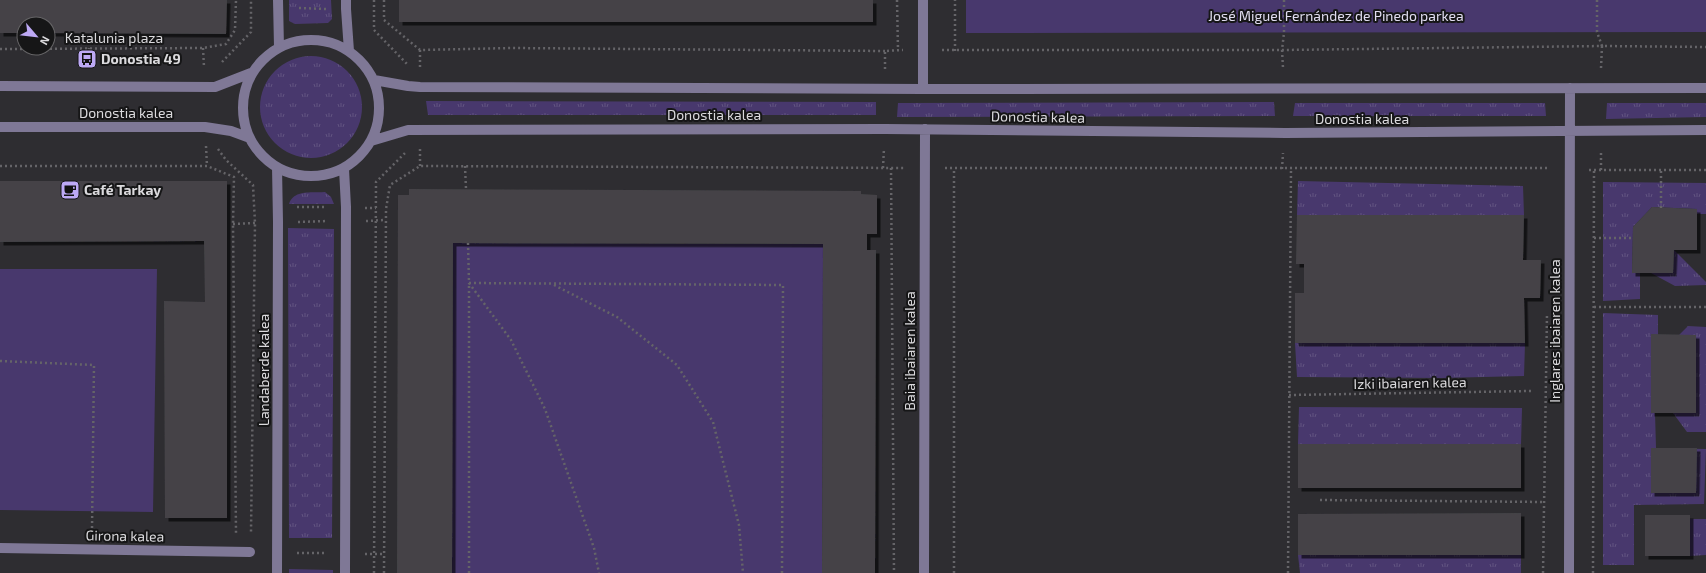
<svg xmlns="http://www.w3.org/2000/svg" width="1706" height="573" font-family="'Exo 2',sans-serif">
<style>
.grass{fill:url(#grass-tufts)}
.green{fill:#48386d}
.building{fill:#444347;filter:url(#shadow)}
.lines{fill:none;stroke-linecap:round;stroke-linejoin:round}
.path{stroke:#656468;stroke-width:2.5;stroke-dasharray:2 3;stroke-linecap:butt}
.minor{stroke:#7f7896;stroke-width:10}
.labels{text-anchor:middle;stroke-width:4;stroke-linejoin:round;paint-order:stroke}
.park-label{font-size:14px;fill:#e1ddf0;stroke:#161617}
.street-label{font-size:14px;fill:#dbdadd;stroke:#161617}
.poi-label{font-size:14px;font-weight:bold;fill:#dbdadd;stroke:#161617;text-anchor:start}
</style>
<defs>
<pattern id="grass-tufts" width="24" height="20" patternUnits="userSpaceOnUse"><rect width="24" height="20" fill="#48386d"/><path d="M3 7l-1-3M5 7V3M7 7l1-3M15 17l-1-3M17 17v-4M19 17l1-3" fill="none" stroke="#625481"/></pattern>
<filter id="shadow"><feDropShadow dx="3.5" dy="3.5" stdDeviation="0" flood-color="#0009"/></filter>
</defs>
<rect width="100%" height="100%" fill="#2e2d31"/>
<path class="grass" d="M289,0H331L332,19L328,23L295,24L289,21Z
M260 107a51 51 0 1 1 102 0a51 51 0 1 1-102 0Z
M426,101L876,102V115H428Z
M1274,102L1275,116L897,117L898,103Z
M1295,103H1545L1546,116H1293Z
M1607,103H1706V117L1606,119Z
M1298,181L1523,186L1524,215H1297Z
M1603,182L1706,183V214H1697V209L1652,207L1633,227L1632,273H1640V299L1603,301Z
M325,192L331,197L334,204H289C294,189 312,193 325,192Z
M288,228L334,229L332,538H289Z
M1674,250L1706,282V285L1675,286L1651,273H1673Z
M1603,313L1658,315V335H1651V413H1655L1656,448H1651L1706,449L1704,504L1634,505V565H1603Z
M1688,326L1706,327V432H1687L1673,413H1696V335H1679Z
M1295,343H1525L1524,376L1442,378L1297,377Z
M1299,407L1522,408L1521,444H1298Z
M1690,519H1706V555L1690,556Z
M1298,555H1521V573H1300Z
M289,569L333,570V573H289Z"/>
<path class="green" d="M966,0H1706V32L966,33Z
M453,243L823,244L822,573H452Z
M0,269H157L153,512L0,510Z"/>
<path class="building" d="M0,0H227L226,34L48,33V24H24V33H0Z
M399,0H873V22H399Z
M0,181H227V518H165L164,301L205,302L204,241L0,242Z
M409,189L861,191V194L877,195V234H867V250H876L875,573H822L823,244L453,243L452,573H397L398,195H409Z
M1652,207L1697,209V250H1674L1673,273H1632L1633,227Z
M1297,215H1524L1523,260H1541L1540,298H1524L1525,343H1295V293H1304V264H1296Z
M1651,334L1696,335V413H1651Z
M1298,444H1521V488H1298Z
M1651,448H1697L1696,493H1651Z
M1521,513V555H1298V514Z
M1645,515H1690V556H1645Z"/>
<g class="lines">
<path class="path" d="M374,0V30L407,64
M384,0V20L420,50L512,48L885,51
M897,0L898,50
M1284,0V33L1282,50L1602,46L1597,32V0
M299,8L326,9
M203,48L204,67
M0,49L203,48L226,44L235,30L236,0
M420,50V68
M942,50H1282L1283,68
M955,51V0
M87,59L89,48
M222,62L251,32V0
M1601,68L1602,46L1706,47
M885,69V51L903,50
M206,146L207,166
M218,149L226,160L253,185L255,223L251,532
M420,149V166
M0,166H207L234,177L233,224L236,533
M465,166L466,189
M883,168L884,148
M891,168L894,573
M945,168H1550
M1282,169L1283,153
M1589,170H1706
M1601,170V151
M297,207H326
M365,208H376
M1661,208V170
M366,221L385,220
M298,222L327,221
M233,224L255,223
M1594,238H1633
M468,243L469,283L511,340L545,409L594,548L599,573
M554,285L617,317L677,365L713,422L739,525L743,573
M1594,307H1706
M0,361L94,365L92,529
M1289,395L1531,391
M1320,500L1545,502
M297,553H326
M365,554H384
M374,573L376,182L406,152
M384,573L386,209L390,185L420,166L906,168
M469,573V283L783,285L782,573
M954,573V168
M1288,573L1291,169
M1543,573L1547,313
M1593,573L1594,170"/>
<path class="minor" d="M278,0L279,47
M346,0V9L349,51
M923,0V89
M243 108a68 68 0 1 1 136 0a68 68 0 1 1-136 0Z
M374,80L408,86L420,87L923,89L1706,88
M0,86L215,87L251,73
M0,127H205L231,131L250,138
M371,141L408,130L885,129L1285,133L1706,130
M277,167L278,222L277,573
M344,169L346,207L345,573
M0,548L250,552
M924,573L925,129
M1569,573L1570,88"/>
</g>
<defs>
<g id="bus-square" transform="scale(1)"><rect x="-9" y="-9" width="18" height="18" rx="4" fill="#bda9f5" stroke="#161617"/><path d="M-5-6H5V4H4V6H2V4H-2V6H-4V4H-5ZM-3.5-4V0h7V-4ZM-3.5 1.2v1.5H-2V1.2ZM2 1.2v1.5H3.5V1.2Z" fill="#111"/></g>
<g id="cafe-square" transform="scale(1)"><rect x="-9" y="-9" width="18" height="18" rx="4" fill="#bda9f5" stroke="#161617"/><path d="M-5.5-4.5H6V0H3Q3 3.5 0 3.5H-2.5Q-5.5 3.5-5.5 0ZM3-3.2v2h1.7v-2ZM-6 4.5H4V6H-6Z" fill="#111"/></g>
</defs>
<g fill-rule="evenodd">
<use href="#bus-square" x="87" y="59"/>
<use href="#cafe-square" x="70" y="190"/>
</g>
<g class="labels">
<g class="park-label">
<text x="1336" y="21">José Miguel Fernández de Pinedo parkea</text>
</g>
<g class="street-label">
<text x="114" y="43">Katalunia plaza</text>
<text x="126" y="118">Donostia kalea</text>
<text x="714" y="120">Donostia kalea</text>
<text transform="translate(1038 117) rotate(1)" y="5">Donostia kalea</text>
<text x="1362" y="124">Donostia kalea</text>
<text transform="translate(1555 331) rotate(-90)" y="5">Inglares ibaiaren kalea</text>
<text transform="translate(910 351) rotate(-90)" y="5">Baia ibaiaren kalea</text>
<text transform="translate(264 370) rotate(-90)" y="5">Landaberde kalea</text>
<text transform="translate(1410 383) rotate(-1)" y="5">Izki ibaiaren kalea</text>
<text transform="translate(125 536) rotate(1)" y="5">Girona kalea</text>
</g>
<g class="poi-label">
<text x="101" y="64">Donostia 49</text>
<text x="84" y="195">Café Tarkay</text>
</g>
</g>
<g transform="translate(36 36) rotate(118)"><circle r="19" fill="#161617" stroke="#656466"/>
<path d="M0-3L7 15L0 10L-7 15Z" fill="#bda9f5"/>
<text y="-6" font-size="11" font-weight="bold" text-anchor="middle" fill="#dbdadd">N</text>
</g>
</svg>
